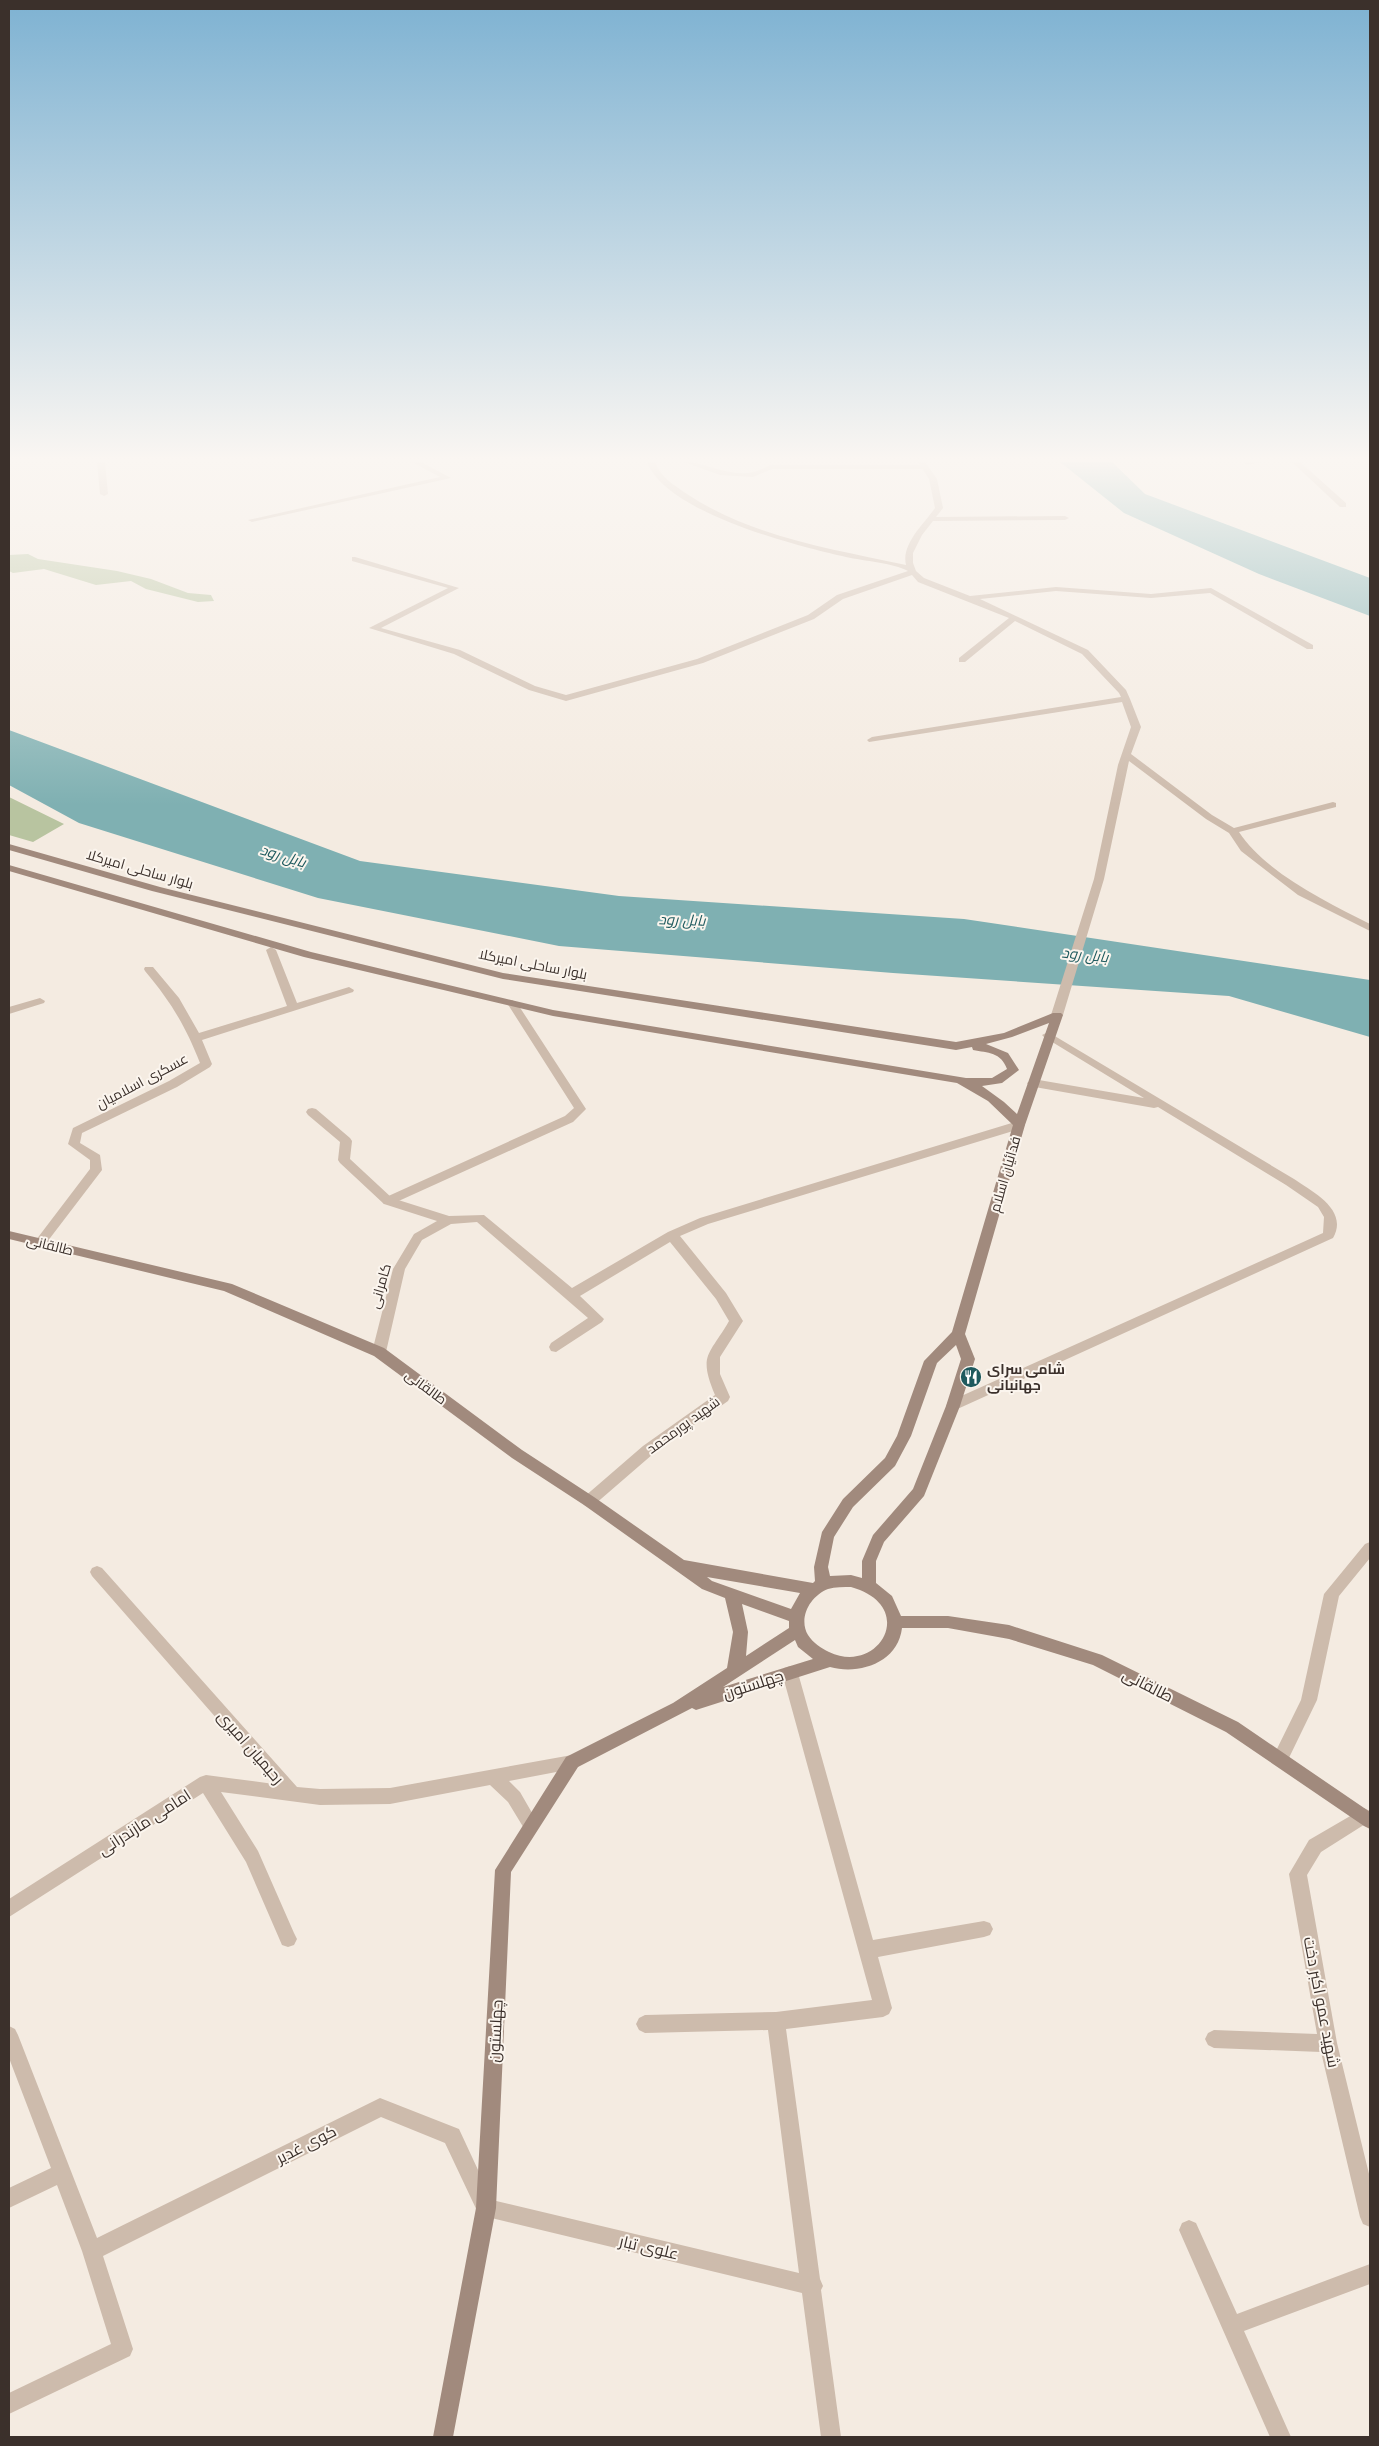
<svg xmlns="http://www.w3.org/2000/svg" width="1379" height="2446" font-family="Poppins,Cairo,sans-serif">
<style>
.green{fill:#b8c4a0}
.water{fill:#7fb0b2}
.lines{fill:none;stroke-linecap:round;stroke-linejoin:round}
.lane{fill:#cdbbac;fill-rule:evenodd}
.street{fill:#cdbbac;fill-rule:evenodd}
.secondary{fill:#a18a7d;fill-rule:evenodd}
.labels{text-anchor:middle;stroke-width:4;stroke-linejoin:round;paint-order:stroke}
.street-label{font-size:14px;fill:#3b302b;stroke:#fbf5ee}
.poi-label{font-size:14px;font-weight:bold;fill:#3b302b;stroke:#fbf5ee;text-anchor:start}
.water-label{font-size:15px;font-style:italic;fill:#1f5a5e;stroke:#fbf5ee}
.near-street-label{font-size:16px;fill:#3b302b;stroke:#fbf5ee}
</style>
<rect width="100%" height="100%" fill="#f4ebe1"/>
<path class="green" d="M28,554L38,559L117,571L151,579L188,593L211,595L214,601L198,602L146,589L131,581L96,585L44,569L13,573L9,571V555Z
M9,797L64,824L33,842L9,835Z"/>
<path class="water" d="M1060,462H1112L1145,494L1370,578V616L1259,574L1124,513Z
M9,730L360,861L619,896L964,919L1370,980V1037L1229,996L893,973L559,946L318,898L79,823L9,785Z"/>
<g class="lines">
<path class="lane" d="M97,462H105L108,494L104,496L100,494Z
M684,462C706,462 730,478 753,472C759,471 765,467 771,465H924L928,467L924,469H772L753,477L720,475Z
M512,1000L517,1003L586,1109L573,1122L392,1204H384L382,1201L384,1198L565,1116L574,1108L507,1003Z
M1048,1032L1294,1179C1313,1192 1349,1210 1333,1238L953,1411L948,1410L946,1406L948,1402L1323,1233L1324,1217L1318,1207L1286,1185L1158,1107L1154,1108L1029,1086L1027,1083L1033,1079L1144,1098L1044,1037L1042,1035Z"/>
<path class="street" d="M412,462H421L451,478L252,522L248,520L440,477Z
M647,462H655C660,477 674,485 687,494C752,537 831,549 906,565C901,544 924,524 935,508L929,479L918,462H925L937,479L943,508L936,517L1065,516L1069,518L1065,520L933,521L922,535L913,553V563L916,571L924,578L970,596L1056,587L1151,594L1211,588L1313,645V649H1307L1210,593L1151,598L1056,591L980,599L1088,650L1126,690L1130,699L1141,727L1131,754L1212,815L1234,828L1333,802L1336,803V807L1239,832C1266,873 1327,902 1370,924V931L1298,895L1241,851L1229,833L1206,819L1129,761L1104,879L1063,1015L1061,1017H1053L1051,1015L1094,879L1118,765L1131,727L1122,702L869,742L867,740L872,737L1121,697L1119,693L1082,654L1015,621L965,662H959V658L1009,618L918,582L912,575L843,599L814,619L703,663L566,701L529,690L454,654L369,628L448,588L352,561V557H355L459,588L381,628L460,650L535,686L566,695L697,659L808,615L837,595L908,571C893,563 864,561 846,557C797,546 666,513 647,462Z
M1260,462L1248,465L1244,463L1245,462Z
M1292,462H1300L1346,503V507H1340Z
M271,947L276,950L297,1003L349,987L354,990L353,992L202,1040L212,1064L210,1067L177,1087L82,1133L80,1143L100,1155L102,1170L44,1246H36L34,1243L36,1240L90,1169V1160L68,1144L73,1128L169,1081L200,1063C185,1025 171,1002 145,971L144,969L145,967H153L179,998L199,1033L287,1006L266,950Z
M40,998L45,1001L44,1003L9,1014V1007Z
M312,1108L316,1109L350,1138L352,1141L350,1159L392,1198L449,1216L484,1215L572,1288L668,1232L700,1218L1015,1122H1023L1025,1125L1023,1128L708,1224L680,1236L726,1293L743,1321L720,1357V1374L730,1397L728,1401L653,1454L594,1505L589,1507L584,1505L582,1501L584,1497L643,1446L715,1395C698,1354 709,1356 729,1321L716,1299L670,1242L580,1296L604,1319L602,1322L556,1352L551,1351L549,1347L551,1343L588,1318L477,1222L451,1224L422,1240L405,1269L386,1352L384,1356H374L372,1352L393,1269L414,1234L437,1221L384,1204L340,1163L338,1160L340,1142L308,1115L306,1112L308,1109Z
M1370,1542V1558L1339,1596L1317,1700L1286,1764L1280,1766L1274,1764L1272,1759L1301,1700L1324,1594L1365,1544Z
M97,1566L102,1568L297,1787L320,1789L390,1788L572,1755L578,1757L580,1762L578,1767L572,1769L509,1781L520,1792L539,1825L537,1830L531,1833L525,1830L508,1802L490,1785L390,1804L320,1805L221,1792L258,1851L294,1933L297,1939L294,1945L288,1947L282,1945L246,1862L203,1793L9,1917V1899L200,1777L206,1775L274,1784L92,1576L90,1572L92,1568Z
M790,1666L796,1668L798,1673L873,1940L984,1921L990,1923L993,1929L990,1935L984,1937L878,1957L892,2008L889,2014L883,2017L786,2029L820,2279L823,2286L821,2290L841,2437H821L802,2293L479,2215L445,2143L381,2117L103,2256L133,2349L130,2356L9,2414V2393L111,2344L82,2251L57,2185L9,2208V2188L51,2168L9,2058V2026L15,2029L18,2035L97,2238L380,2098L459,2129L492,2200L799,2273L768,2030L645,2033L639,2030L636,2024L639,2018L645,2015L776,2012L872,2000L782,1673L784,1668Z
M1364,1808L1370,1811V1821L1321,1852L1307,1875L1337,2043L1370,2178V2227L1363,2224L1360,2217L1321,2052L1214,2048L1208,2045L1205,2039L1208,2033L1214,2030L1317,2034L1289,1874L1309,1840Z
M1189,2220L1196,2223L1237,2314L1370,2264V2284L1244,2331L1291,2437H1270L1179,2230L1182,2223Z"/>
<path class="secondary" d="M9,844L160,887L503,973L956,1042L1004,1033L1053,1013H1061L1063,1015L1025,1125L965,1334L975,1359L960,1406L924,1496L884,1542L876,1561V1583L892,1596L901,1616H948L1009,1625L1102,1655L1238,1722L1370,1812V1829L1364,1826L1226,1732L1093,1665L1009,1639L948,1628H902C898,1663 859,1675 830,1667L696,1710L692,1708L578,1767L511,1872L496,2208L453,2437H433L476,2208L495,1870L566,1757L673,1703L727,1668L733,1632L725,1598L702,1589L584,1505L512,1458L374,1356L224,1291L9,1239V1231L232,1284L384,1348L522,1450L594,1497L684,1560L813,1583L815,1581L814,1567L822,1532L843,1499L885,1458L897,1436L924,1361L952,1332L1013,1125L988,1101L957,1083L553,1016L304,957L9,871V865L311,952L553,1010L966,1078H992L1007,1069C1001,1052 988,1053 973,1050L972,1047L956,1050L503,979L152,891L9,850ZM1049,1023L1017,1114L1004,1102L982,1086L1002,1083L1019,1070L1008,1053L986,1044L1012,1037ZM956,1345L961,1359L946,1406L913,1489L873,1535L862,1561V1578L851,1575L830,1576L828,1567L834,1537L853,1507L895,1466L911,1436L937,1363ZM707,1577L800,1593L791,1609L712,1581ZM851,1587C919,1606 879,1676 829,1652C821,1648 813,1643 808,1635C798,1618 810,1596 828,1589C835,1587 844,1587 851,1587ZM742,1604L789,1621V1628L746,1656L748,1632ZM795,1640L798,1647L813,1659L723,1687Z"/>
</g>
<linearGradient id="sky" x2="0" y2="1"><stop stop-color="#7eb2d2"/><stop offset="0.57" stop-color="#faf6f2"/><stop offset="1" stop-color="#faf6f2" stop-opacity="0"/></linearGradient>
<rect width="1379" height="805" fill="url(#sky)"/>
<defs>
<g id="restaurant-disc" transform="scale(1.125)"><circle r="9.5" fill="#1f5a5e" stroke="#fbf5ee"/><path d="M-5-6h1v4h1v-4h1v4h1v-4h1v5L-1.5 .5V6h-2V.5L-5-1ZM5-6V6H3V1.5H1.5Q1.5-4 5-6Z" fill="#fff"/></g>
</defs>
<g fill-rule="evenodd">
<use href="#restaurant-disc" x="971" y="1377"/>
</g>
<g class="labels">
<g class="street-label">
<text transform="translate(140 869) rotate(16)" y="5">بلوار ساحلی امیرکلا</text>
<text transform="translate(533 964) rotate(11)" y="5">بلوار ساحلی امیرکلا</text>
<text transform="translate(142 1081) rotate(-28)" y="5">عسکری اسلامیان</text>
<text transform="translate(1005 1174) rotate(-74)" y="5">فدائیان اسلام</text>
<text transform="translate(50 1245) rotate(14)" y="5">طالقانی</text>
<text transform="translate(380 1286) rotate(-74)" y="5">کامرانی</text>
<text transform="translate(426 1387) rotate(37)" y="5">طالقانی</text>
<text transform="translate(683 1425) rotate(-36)" y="5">شهید پورمحمد</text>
</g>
<g class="poi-label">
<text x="987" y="1374">شامی سرای<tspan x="987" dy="16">جهانبانی</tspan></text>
</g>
<g class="water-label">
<text transform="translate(283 856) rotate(17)" y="5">بابل رود</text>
<text transform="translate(682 920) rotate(2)" y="5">بابل رود</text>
<text transform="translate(1085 955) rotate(6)" y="5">بابل رود</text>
</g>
<g class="near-street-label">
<text transform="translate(753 1684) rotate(-18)" y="6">چهلستون</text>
<text transform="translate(1148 1685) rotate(27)" y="6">طالقانی</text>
<text transform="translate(251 1747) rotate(49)" y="6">رحیمیان امیری</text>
<text transform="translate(144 1822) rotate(-33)" y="6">امامی مازندرانی</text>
<text transform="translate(1322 2002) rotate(79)" y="6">شهید عمو اکبر دخت</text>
<text transform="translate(495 2031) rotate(-87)" y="6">چهلستون</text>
<text transform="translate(306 2144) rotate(-27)" y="6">کوی غدیر</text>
<text transform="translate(649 2247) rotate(13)" y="6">علوی تبار</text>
</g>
</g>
<rect width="1379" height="2446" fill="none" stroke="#3b302b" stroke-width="20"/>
</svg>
